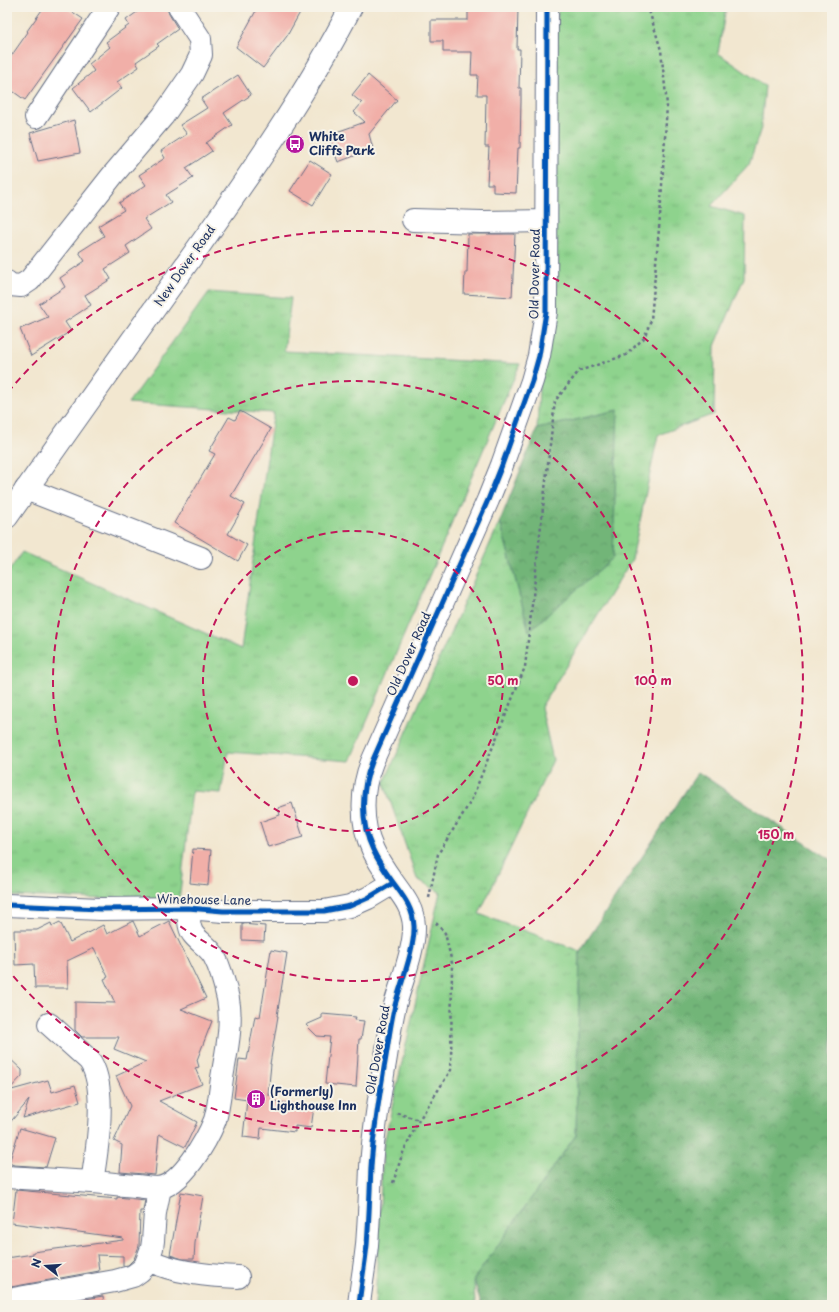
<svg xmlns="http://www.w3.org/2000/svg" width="839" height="1312" font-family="'Playpen Sans',sans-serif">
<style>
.grass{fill:url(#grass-tufts);stroke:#548176}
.forest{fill:url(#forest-crowns);stroke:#46726b}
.building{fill:#f1afa8}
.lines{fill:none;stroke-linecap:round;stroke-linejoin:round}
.minor-casing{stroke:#666f86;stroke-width:24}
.major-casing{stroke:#666f86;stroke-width:24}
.path{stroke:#666f86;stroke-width:2.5;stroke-dasharray:3 3;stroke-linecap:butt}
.minor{stroke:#fff;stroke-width:22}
.major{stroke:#fff;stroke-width:22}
.cycleway-casing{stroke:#f7f3e8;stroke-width:8}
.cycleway{stroke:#0057b8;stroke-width:5}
.ring{fill:none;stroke:#c2185b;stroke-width:2;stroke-dasharray:7 5}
.labels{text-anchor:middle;stroke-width:4;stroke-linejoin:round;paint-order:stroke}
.poi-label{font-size:12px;font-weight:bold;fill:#1b2f5e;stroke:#f7f3e8;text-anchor:start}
.street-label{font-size:12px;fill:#1b2f5e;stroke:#f7f3e8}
.centre{fill:#c2185b;stroke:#f7f3e8;stroke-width:2}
.ring-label{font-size:12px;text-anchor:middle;font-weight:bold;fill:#c2185b;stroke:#f7f3e8;stroke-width:4;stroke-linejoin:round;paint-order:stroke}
</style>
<defs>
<pattern id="grass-tufts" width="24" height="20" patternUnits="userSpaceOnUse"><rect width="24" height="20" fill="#8ed38d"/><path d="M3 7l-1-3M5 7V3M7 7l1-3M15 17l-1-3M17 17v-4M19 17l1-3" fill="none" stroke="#7ab57c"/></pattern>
<pattern id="forest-crowns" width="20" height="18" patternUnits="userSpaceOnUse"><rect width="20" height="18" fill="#72b578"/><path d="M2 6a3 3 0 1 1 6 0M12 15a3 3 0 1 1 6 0" fill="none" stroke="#5d9466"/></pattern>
</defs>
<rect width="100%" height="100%" fill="#f7f3e8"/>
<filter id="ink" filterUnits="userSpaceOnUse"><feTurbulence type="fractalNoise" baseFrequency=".025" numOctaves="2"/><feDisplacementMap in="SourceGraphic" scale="8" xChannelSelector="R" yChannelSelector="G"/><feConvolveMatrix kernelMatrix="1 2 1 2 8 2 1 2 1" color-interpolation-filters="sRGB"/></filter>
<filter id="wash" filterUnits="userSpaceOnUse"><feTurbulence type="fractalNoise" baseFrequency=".012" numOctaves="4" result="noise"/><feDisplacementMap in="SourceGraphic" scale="16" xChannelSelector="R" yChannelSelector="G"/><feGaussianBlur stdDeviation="0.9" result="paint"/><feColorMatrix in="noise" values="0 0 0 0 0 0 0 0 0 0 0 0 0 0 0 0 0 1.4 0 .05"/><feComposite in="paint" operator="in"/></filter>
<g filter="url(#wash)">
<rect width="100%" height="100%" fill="#f2e7d0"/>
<path class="grass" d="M558,7H726L718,53L765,86L761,128L749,164L711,206L745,216L744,278L715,346L714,414L658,435L632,559L541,707L553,760L479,914L580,951L576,1135L474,1279L475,1305H375L383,1148L440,892L417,879L384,783L500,521L529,631L618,410L537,429Z
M209,292L291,298L284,351L520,364L350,761L228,752L221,793L192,791L179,901L7,896V574L22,552L241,649L271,429L274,413L128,403Z"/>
<path class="forest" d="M618,410L613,558L529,631L500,521L537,429Z
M698,772L832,861V1305H481L474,1279L576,1135L580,951Z"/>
<g id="blocks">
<path class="building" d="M44,7H65L83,19L25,100L7,87V62L28,32L27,31Z
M144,7H167L169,14L178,29L157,44L159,46L136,62L139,67L117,82L122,88L91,112L73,88L94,71L89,64L110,47L106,42L129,25L126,20Z
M258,7H303L287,36L263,68L236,47Z
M468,7H518L517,49H520L519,88H521V101L520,148H518L516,193L493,192V184H487L489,147H485L486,95H477L478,75H471L472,52H443V41H431V20H468Z
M238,75L251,95L224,113L232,125L206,143L212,151L186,168L193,178L166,195L171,202L144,219L151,229L126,246L130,253L105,269L111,279L85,295L91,305L65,322L71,331L31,356L20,329L48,317L39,304L65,287L60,278L85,261L79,252L104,236L98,226L124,210L119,203L146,185L139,175L165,158L161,151L187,134L180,125L207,108L201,99Z
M368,75L397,100L369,134L373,149L338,162L328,135L365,122L354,112L362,103L352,95Z
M74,120L80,153L38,161L30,133Z
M310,160L332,174L313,205L290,191Z
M468,234H515L512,297L464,294L465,272H467Z
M240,411L271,429L231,496L245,504L228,534L247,545L238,561L174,523L215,454L209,451L229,417L235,420Z
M292,803L303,837L268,847L260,822L280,815L278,808Z
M193,849L211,850L208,885L190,883Z
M133,921L140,936L169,921L206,998L181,1009L212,1021L197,1060L199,1067L195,1068L202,1084L159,1101L197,1122L185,1147L159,1134L155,1175L120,1172L122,1145L114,1141L130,1106L116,1076L146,1062L114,1049L119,1037H82L75,1030V1002L115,1003L104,979L108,977L94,948L67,961L68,988H35L34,964L15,965L14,930H37L51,923L52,926L60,922L70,942L103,925L107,934Z
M242,924L265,926L264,941L242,940Z
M271,950L287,953L277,1016H278L270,1064H271L268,1095H273L272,1101L314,1107L311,1128L295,1126V1132L261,1128L260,1139L243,1137L247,1100L234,1098L239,1059L247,1060L255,1016L260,1017Z
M322,1014L356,1017L355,1020L364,1021L361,1039H359L356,1087L325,1084L330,1037L317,1036L306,1025L322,1018Z
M7,1056L22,1070V1076L8,1091L48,1080L52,1092L75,1085L80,1102L23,1118L29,1100L7,1126Z
M20,1128L55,1138L46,1167L14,1165L9,1163Z
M16,1190L117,1199V1197L145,1200L143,1211H140L139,1246L134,1259L128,1265L123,1266V1256L97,1255L99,1271L11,1287L7,1258L33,1254V1252L123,1240V1238L12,1223Z
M181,1192L203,1196L195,1243L194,1259H183L170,1255Z
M103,1296L104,1305H51Z"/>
</g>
</g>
<g filter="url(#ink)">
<use href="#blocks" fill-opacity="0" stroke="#666f86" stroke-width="1"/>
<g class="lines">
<g class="minor-casing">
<path id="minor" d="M36,117L109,7
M413,220L482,222L546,221
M7,282L10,285L21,286L30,280L112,176L163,116L192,74L201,55L200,39L179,7
M26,489L201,558
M7,905L100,909L188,908L223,911H324L350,906L368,898L393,883
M49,1024L89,1060C108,1085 97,1151 92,1182
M7,1177C35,1179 64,1180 92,1182C107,1183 122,1185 137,1186C144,1187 152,1188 158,1188C182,1185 207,1140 215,1120C219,1106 220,1092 222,1078C226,1053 233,1025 228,999C225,985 221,969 214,956C209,947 199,942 193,934C188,927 189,916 188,908
M148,1260C176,1273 208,1276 238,1277
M7,1300L115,1281L133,1276L140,1271L145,1266L152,1248L153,1241L155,1213L160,1188
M359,1305C361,1285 365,1265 367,1245C369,1219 370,1193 371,1167C373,1133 379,1100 384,1068C388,1047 390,1025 395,1005C401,983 415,948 414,926C413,907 402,895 392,881C385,871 378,861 373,850C360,823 361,789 372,762L488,500L502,465L532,381L539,356L546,312L547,7"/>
</g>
<g class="major-casing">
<path id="major" d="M7,517C69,428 132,340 195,252C251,173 307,93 351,7"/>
</g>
<path class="path" d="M429,898L438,854L471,801L525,667L555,401L579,371L626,355L644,338L651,320L660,217L667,105L661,50L648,7
M397,1113L419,1120
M393,1183L402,1155L419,1120L451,1070L452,963L445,933L436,923"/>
<use href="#minor" class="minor"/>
<use href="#major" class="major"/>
<g class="cycleway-casing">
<path id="cycleway" d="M7,905L100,909L188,908L223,911H324L350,906L368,898L393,883
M359,1305C361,1285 365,1265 367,1245C369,1219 370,1193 371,1167C373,1133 379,1100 384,1068C388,1047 390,1025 395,1005C401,983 415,948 414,926C413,907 402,895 392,881C385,871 378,861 373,850C360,823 361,789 372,762L488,500L502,465L532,381L539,356L546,312L547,7"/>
</g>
<use href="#cycleway" class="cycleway"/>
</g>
</g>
<g class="ring">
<circle cx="353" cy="681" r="150"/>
<circle cx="353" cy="681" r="300"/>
<path d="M8 392A450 450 0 1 1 8 970"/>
</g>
<defs>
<g id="bus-disc" transform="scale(1)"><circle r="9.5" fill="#b5179e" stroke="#f7f3e8"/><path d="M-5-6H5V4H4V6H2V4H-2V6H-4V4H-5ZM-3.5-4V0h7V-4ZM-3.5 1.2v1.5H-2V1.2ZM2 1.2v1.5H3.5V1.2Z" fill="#fff"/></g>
<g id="building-disc" transform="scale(1)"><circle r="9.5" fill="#b5179e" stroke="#f7f3e8"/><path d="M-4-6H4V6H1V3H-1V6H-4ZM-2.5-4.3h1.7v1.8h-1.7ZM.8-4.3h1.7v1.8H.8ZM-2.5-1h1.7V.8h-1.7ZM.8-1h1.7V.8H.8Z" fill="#fff"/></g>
</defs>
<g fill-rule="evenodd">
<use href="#bus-disc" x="295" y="144"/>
<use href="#building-disc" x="256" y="1099"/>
</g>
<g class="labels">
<g class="poi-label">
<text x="309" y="141">White<tspan x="309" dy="14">Cliffs Park</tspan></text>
<text x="270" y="1096">(Formerly)<tspan x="270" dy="14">Lighthouse Inn</tspan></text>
</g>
<g class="street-label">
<text transform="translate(185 266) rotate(-55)" y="4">New Dover Road</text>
<text transform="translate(535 274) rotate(-89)" y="4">Old Dover Road</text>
<text transform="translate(409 654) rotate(-66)" y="4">Old Dover Road</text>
<text transform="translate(204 900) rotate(1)" y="4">Winehouse Lane</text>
<text transform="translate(378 1050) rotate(-80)" y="4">Old Dover Road</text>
</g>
</g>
<circle cx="353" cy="681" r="6" class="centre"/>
<g class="ring-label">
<text x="503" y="685">50 m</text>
<text x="653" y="685">100 m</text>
<text x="776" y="839">150 m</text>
</g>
<rect width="839" height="1312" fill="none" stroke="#f7f3e8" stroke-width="24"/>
<g transform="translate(46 1266) rotate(287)" stroke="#f7f3e8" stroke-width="3" paint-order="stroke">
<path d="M0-3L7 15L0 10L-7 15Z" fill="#1b2f5e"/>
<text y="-6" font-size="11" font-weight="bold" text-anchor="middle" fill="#1b2f5e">N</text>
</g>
</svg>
